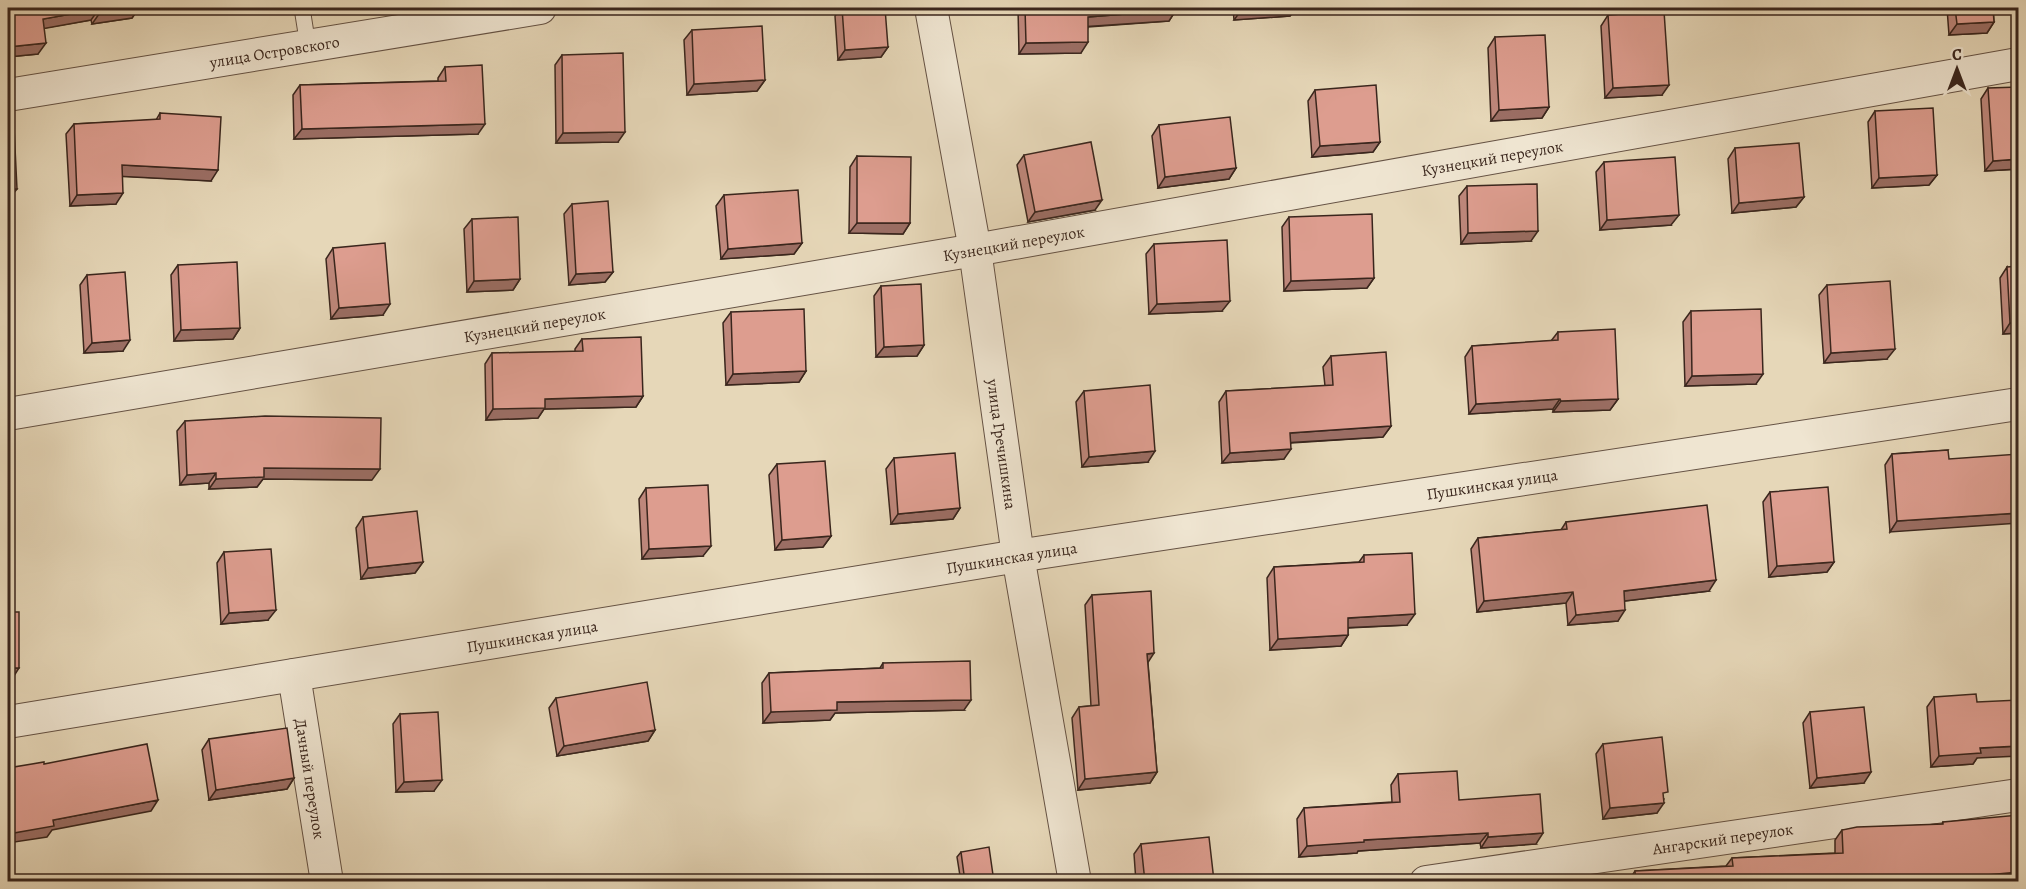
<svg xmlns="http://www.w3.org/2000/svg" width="2026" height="889" font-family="Alegreya,serif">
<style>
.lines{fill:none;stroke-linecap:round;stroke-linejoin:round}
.lane-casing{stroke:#655244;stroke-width:17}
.street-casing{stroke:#655244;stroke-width:34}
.lane{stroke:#efe5d1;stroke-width:15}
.street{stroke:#efe5d1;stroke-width:32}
.wall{fill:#be877b;stroke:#3a261d;stroke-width:1.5}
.shaded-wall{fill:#9b6e64;stroke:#3a261d;stroke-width:1.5}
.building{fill:#dd9d8f;stroke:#3a261d;stroke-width:1.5}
.labels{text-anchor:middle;stroke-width:5;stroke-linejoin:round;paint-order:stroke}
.street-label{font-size:16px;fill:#3a261d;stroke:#efe5d1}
</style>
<rect width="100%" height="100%" fill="#e6d7b8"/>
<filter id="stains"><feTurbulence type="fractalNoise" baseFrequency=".00333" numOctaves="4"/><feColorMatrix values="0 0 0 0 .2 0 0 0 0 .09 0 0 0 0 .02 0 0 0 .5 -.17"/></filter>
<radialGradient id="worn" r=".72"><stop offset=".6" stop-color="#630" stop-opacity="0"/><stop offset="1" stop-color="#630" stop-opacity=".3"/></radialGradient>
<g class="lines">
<g class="lane-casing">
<path id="lane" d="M302,8L308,46"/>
</g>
<g class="street-casing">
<g id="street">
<path id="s1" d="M931,8L975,250L1018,556L1075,882"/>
<path id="s2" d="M8,95L540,8"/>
<path id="s3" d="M8,414L975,250L2018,64"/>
<path id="s4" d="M294,675L327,882"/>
<path id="s5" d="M8,722L1018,556L2018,404"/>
<path id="s6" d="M1426,882L2018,795"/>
</g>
</g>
<use href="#lane" class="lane"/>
<use href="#street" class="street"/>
</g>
<path class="wall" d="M8,8H139L132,18L92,24L91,20L44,28L38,54L8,57Z
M841,8H842L888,47L881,57L838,60L835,16Z
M1018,8H1176V10L1169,21L1088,27L1081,53L1019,54Z
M1233,8H1296L1290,16L1234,20Z
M1947,8H1993L1994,22L1987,33L1949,35Z
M1608,15L1662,95L1605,98L1601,26Z
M692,30L765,80L757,91L687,95L684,40Z
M1495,37L1549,107L1542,118L1491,121L1488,48Z
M562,55L618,142L556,143L555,65Z
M445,67L478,134L294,139L293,95L300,85L438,81V78Z
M1988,88L2019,169L1985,171L1981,99Z
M1315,90L1380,142L1373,152L1312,157L1308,101Z
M1875,111L1937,175L1929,185L1872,188L1868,122Z
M160,113L211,181L122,176L116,204L70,206L66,134L74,124L156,120Z
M1159,125L1236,168L1229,179L1158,188L1152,136Z
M1735,148L1804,197L1796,207L1732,213L1728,159Z
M1024,155L1095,210L1028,222L1017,165Z
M857,156L910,223L903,234L849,233L850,167Z
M1604,162L1671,225L1600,230L1596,172Z
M1467,186L1531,241L1461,244L1459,196Z
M724,195L802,243L794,254L721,259L716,206Z
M572,204L613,272L605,282L569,285L564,214Z
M1289,217L1374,278L1367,288L1284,291L1282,227Z
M472,219L520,279L513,290L467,292L464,229Z
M1154,244L1222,311L1149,314L1146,254Z
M333,248L383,315L331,319L326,259Z
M178,265L240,328L233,339L174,341L171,275Z
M2007,267L2019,333L2003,334L2000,278Z
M87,275L123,351L84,353L80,285Z
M1827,285L1887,359L1824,363L1819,295Z
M881,286L924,345L917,356L876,357L874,296Z
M1691,311L1756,384L1685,386L1683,322Z
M731,312L806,371L799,382L726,385L723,323Z
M1558,332L1618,399L1610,410L1553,412V409L1469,414L1465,357L1472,346L1551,341Z
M582,339L643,396L636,407L544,409L538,418L486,420L485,364L492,353L575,352V349Z
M1331,356L1391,426L1383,437L1291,443L1284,459L1222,463L1219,402L1226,391L1325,386L1323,367Z
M1084,391L1148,462L1082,467L1076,402Z
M185,421L372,480L263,479L257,487L209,489V483L180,485L177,431Z
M1948,450L1890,532L1885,465L1892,454Z
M894,458L960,508L953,519L891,524L886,469Z
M777,464L831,536L823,547L775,550L769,475Z
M646,488L703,556L642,559L639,499Z
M1770,492L1834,562L1827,572L1769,577L1763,502Z
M363,517L423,562L415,573L361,579L356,528Z
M1566,522L1709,591L1624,601L1618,621L1568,625L1566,603L1477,612L1471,549L1478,538L1561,530Z
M224,552L268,620L221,624L217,563Z
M1364,555L1407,625L1348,628V635L1341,646L1270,650L1267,578L1274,567L1359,562Z
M1092,595L1148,663L1157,772L1150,783L1078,790L1072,718L1079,707L1091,706L1085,605Z
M883,663L964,710L835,713L830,720L763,723L762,683L769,673L880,668Z
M1934,697L1977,702V758L1973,764L1931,767L1927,707Z
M556,698L655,730L648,741L557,756L549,708Z
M1810,712L1864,783L1810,788L1803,723Z
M400,714L434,791L396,792L393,724Z
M209,739L294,778L287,789L209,800L202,750Z
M1603,744L1664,799L1657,813L1603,819L1596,754Z
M1398,774L1459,800L1536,844L1481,848L1480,843L1358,851L1357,853L1299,857L1297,819L1304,808L1392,802L1391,785Z
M1943,822L2019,882H1628L1635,871L1726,866L1732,858L1835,853V840L1842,830L1942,824Z
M1141,844L1214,882H1136L1134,854Z
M961,852L994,882H961L957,857Z"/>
<path class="shaded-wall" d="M139,8L132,18L92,24L99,14Z
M1266,8H1296L1290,16L1234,20L1242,9Z
M99,9L91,20L36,30L43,19Z
M1176,10L1169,21L1080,27L1088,17Z
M1994,22L1987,33L1949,35L1957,24Z
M1088,42L1081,53L1019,54L1026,43Z
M46,43L38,54L8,57V47Z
M888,47L881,57L838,60L845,50Z
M765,80L757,91L687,95L694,84Z
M1669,85L1662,95L1605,98L1613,88Z
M1549,107L1542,118L1491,121L1499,110Z
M485,124L478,134L294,139L302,129Z
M625,132L618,142L556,143L563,133Z
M1380,142L1373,152L1312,157L1320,146Z
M2019,159V169L1985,171L1993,161Z
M122,165L218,170L211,181L114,176Z
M1236,168L1229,179L1158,188L1165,177Z
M1937,175L1929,185L1872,188L1879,178Z
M8,189H17L9,199L8,200Z
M123,193L116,204L70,206L77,195Z
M1804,197L1796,207L1732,213L1739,203Z
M1102,200L1095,210L1028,222L1035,212Z
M1679,215L1671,225L1600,230L1607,220Z
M857,223H910L903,234L849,233Z
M1538,231L1531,241L1461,244L1468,233Z
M802,243L794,254L721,259L728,249Z
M613,272L605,282L569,285L576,274Z
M1374,278L1367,288L1284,291L1291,281Z
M520,279L513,290L467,292L474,281Z
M1230,301L1222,311L1149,314L1157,304Z
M390,304L383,315L331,319L339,308Z
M2010,323H2019V333L2003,334Z
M240,328L233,339L174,341L181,330Z
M130,340L123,351L84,353L92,343Z
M924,345L917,356L876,357L884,347Z
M1895,349L1887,359L1824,363L1831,353Z
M806,371L799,382L726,385L733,374Z
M1763,374L1756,384L1685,386L1692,376Z
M643,396L636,407L544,409L538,418L486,420L493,409L545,399Z
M1560,399L1553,409L1469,414L1476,404Z
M1618,399L1610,410L1553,412L1561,401Z
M1391,426L1383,437L1283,443L1290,433Z
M1291,449L1284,459L1222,463L1230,453Z
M1155,451L1148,462L1082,467L1089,457Z
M264,468L380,469L372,480L263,479L257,487L209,489L216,479Z
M216,473L209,483L180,485L187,475Z
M960,508L953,519L891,524L898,514Z
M2019,513V523L1890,532L1897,521Z
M831,536L823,547L775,550L782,540Z
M711,546L703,556L642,559L649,549Z
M423,562L415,573L361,579L368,568Z
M1834,562L1827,572L1769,577L1777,566Z
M1716,580L1709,591L1616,602L1624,591Z
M1573,592L1566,603L1477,612L1484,601Z
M276,610L268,620L221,624L229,613Z
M1625,610L1618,621L1568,625L1576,615Z
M1415,614L1407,625L1340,628L1348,618Z
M1348,635L1341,646L1270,650L1278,639Z
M1154,653L1147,664V654Z
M8,668H19L12,679H8Z
M971,700L964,710L835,713L830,720L763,723L771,712L837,702Z
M655,730L648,741L557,756L564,746Z
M2019,746V756L1977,758L1973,764L1931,767L1939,756L1980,748Z
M1157,772L1150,783L1078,790L1085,779Z
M1871,772L1864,783L1810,788L1817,778Z
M294,778L287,789L209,800L216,790Z
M442,780L434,791L396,792L404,782Z
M158,800L151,811L52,830L47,837L8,843V834L53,820Z
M1664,803L1657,813L1603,819L1610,808Z
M1488,833L1480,843L1358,851L1357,853L1299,857L1307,846L1364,840Z
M1543,833L1536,844L1481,848L1488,837Z
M2019,872V882H1910Z"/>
<path class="building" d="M8,8H138L99,14V9L43,19L46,43L8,47Z
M842,8H885L888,47L845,50Z
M1025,8H1176V10L1088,17V42L1026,43Z
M1241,8H1266L1242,9Z
M1955,8H1993L1994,22L1957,24Z
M1664,11L1669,85L1613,88L1608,15Z
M762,26L765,80L694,84L692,30Z
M1545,35L1549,107L1499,110L1495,37Z
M623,53L625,132L563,133L562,55Z
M482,65L485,124L302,129L300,85L446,81L445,67Z
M1376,85L1380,142L1320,146L1315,90Z
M2019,87V159L1993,161L1988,88Z
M1933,108L1937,175L1879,178L1875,111Z
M160,113L221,117L218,170L122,165L123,193L77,195L74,124L160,119Z
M1230,117L1236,168L1165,177L1159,125Z
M14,127L17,189H8V128Z
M1091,142L1102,200L1035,212L1024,155Z
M1799,143L1804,197L1739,203L1735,148Z
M857,156L911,157L910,223H857Z
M1675,157L1679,215L1607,220L1604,162Z
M1537,184L1538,231L1468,233L1467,186Z
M798,190L802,243L728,249L724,195Z
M608,201L613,272L576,274L572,204Z
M1372,214L1374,278L1291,281L1289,217Z
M518,217L520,279L474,281L472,219Z
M1227,240L1230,301L1157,304L1154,244Z
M385,243L390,304L339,308L333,248Z
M237,262L240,328L181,330L178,265Z
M2019,266V323H2010L2007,267Z
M125,272L130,340L92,343L87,275Z
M1890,281L1895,349L1831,353L1827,285Z
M921,284L924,345L884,347L881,286Z
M804,309L806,371L733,374L731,312Z
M1761,309L1763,374L1692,376L1691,311Z
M1615,329L1618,399L1561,401L1560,399L1476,404L1472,346L1558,340V332Z
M641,337L643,396L545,399V408L493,409L492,353L583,351L582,339Z
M1386,352L1391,426L1290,433L1291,449L1230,453L1226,391L1333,385L1331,356Z
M1150,385L1155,451L1089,457L1084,391Z
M265,416L381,418L380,469L264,468V477L216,479V473L187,475L185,421Z
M1948,450L1949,459L2019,454V513L1897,521L1892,454Z
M955,453L960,508L898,514L894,458Z
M825,461L831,536L782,540L777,464Z
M708,485L711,546L649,549L646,488Z
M1828,487L1834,562L1777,566L1770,492Z
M1707,505L1716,580L1624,591L1625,610L1576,615L1573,592L1484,601L1478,538L1567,529L1566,522Z
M417,511L423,562L368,568L363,517Z
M271,549L276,610L229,613L224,552Z
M1412,553L1415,614L1348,618V635L1278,639L1274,567L1364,562V555Z
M1151,591L1154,653L1147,654L1157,772L1085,779L1079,707L1099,705L1092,595Z
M8,612H19V668H8Z
M970,661L971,700L837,702V710L771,712L769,673L883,668V663Z
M647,682L655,730L564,746L556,698Z
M1976,694L1977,702L2019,700V746L1980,748L1981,753L1939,756L1934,697Z
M1864,707L1871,772L1817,778L1810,712Z
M438,712L442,780L404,782L400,714Z
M287,728L294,778L216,790L209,739Z
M1662,737L1668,792L1663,793L1664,803L1610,808L1603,744Z
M147,744L158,800L53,820L54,826L8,834V768L44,762V764Z
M1457,771L1459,800L1540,794L1543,833L1488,837V833L1364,840V842L1307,846L1304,808L1400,802L1398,774Z
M2019,815V872L1910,882H1636L1635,871L1733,866L1732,858L1843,853L1842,830L1857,827L1943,824V822Z
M1209,837L1214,881L1145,882L1141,844Z
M989,847L994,882H965L961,852Z"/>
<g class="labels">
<g class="street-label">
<text dy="6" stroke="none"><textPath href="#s2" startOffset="270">улица Островского</textPath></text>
<text dy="6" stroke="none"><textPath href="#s3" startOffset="1506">Кузнецкий переулок</textPath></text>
<text dy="6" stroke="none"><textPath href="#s3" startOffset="1020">Кузнецкий переулок</textPath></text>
<text dy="6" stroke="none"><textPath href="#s3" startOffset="534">Кузнецкий переулок</textPath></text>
<text dy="6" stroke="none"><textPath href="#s1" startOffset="442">улица Гречишкина</textPath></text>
<text dy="6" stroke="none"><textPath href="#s5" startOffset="1503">Пушкинская улица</textPath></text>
<text dy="6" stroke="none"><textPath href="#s5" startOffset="1017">Пушкинская улица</textPath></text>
<text dy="6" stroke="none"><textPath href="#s5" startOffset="531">Пушкинская улица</textPath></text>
<text dy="6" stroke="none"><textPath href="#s4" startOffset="105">Дачный переулок</textPath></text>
<text dy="6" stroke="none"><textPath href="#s6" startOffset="300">Ангарский переулок</textPath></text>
</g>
</g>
<rect width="2026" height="889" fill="none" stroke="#e6d7b8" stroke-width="30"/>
<rect x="9" y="9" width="2008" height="871" fill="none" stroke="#3a261d" stroke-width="3"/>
<rect x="15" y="15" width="1996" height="859" fill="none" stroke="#3a261d" stroke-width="1.5"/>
<g transform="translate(1957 69)" stroke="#efe5d1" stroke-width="4.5" paint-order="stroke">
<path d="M0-4.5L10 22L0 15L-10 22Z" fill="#3a261d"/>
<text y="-9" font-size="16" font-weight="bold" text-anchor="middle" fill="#3a261d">С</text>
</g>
<rect width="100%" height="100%" filter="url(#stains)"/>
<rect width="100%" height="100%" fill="url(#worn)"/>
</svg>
